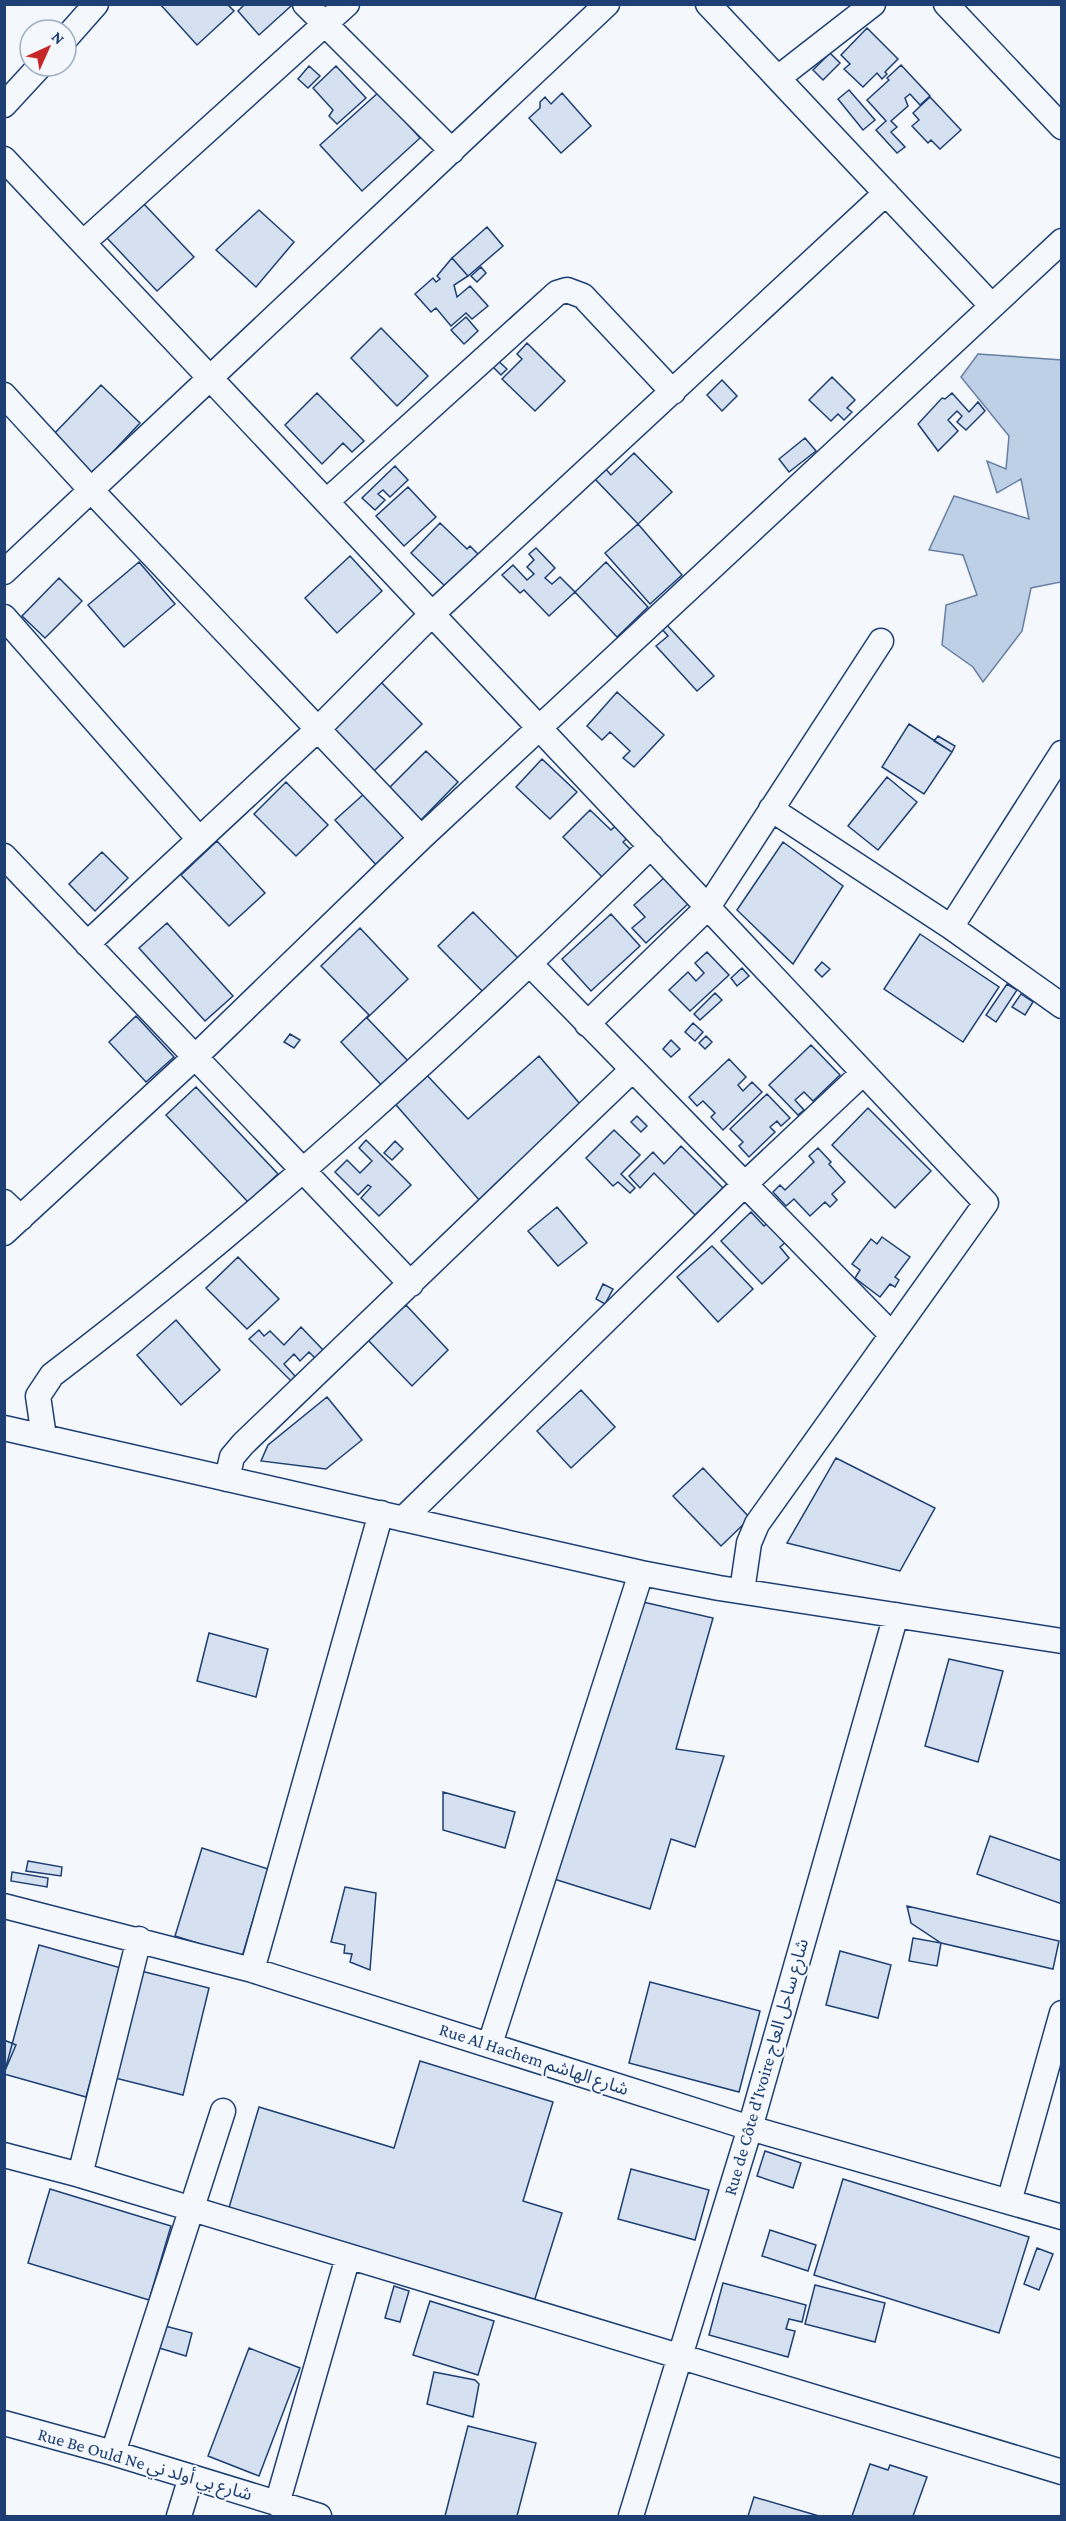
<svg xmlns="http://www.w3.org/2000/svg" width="1066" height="2521" font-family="'Crimson Pro','Noto Sans Arabic',serif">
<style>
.water{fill:#bed0e5;stroke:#687fa3;stroke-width:1.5}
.building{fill:#d5e0f0;stroke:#1d3f73;stroke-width:1.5}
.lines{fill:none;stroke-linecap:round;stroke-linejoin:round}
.minor-casing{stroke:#1d3f73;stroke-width:27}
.minor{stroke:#f4f7fb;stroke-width:24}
.labels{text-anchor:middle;stroke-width:4.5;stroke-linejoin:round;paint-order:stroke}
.street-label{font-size:18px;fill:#1d3f73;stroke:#f4f7fb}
</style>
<rect width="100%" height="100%" fill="#f4f7fb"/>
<path class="water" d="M978,354L1062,360L1061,582L1031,588L1022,631L983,682L973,667L942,645L946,605L977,595L963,555L929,550L954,496L1029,519L1021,479L997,493L987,461L1006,469L1009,436L961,377Z"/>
<path class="building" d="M160,4H227L234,11L197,45Z
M245,4H289L291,6L259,35L238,11Z
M867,28L898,59L885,72L887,74L882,79L877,73L863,87L844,69L850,64L841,55Z
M830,53L840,63L823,80L813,70Z
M901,65L930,96L920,105L910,94L905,98L908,106L891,121L897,127L891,132L905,147L897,153L876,130L886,121L867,100L889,80L887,78Z
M309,66L320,76L308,88L298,79Z
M336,66L366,98L337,124L329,116L333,110L313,88Z
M849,90L875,120L863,130L838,99Z
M379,92L420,138L362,191L320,145Z
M562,93L591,126L561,153L529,118L540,108V102L545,97L551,104Z
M930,97L961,130L940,149L931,140L928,143L912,126L919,120L913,113Z
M144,204L194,257L157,291L107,238Z
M259,210L294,242L256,287L216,250Z
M487,227L503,246L468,276L452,258Z
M452,258L468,276L454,285L457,297L470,286L488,306L472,319L466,313L451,326L436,308L431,312L415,294L433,278L436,282L440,279L437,276Z
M481,267L486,273L477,282L471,276Z
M466,317L478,331L464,344L451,330Z
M381,328L428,376L397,406L351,358Z
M527,343L565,381L535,411L502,379L522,359L517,354Z
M495,358L507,369L501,375L490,364Z
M832,377L855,400L847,408L852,412L844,420L838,414L831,421L809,400Z
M722,380L737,396L722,411L707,395Z
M101,385L140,423L92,474L52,436Z
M317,393L364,441L352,452L343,443L322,464L285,425Z
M952,393L969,412L978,402L985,411L966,430L957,422L962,416L957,411L948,420L958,431L938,451L918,424L942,398L945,399Z
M805,438L816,451L789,472L779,459Z
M634,453L672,492L638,524L593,477L604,467L611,475Z
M395,466L408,480L390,497L383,490L378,494L385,500L375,510L362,498Z
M408,487L436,517L404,546L376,516Z
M440,523L467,549L470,546L482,558L450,591L411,553Z
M638,524L682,575L650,604L605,553Z
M536,548L555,568L545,578L552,584L560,577L575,592L549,616L524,590L520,593L502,575L513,565L527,580L534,574L527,567L534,560L529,554Z
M350,556L382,591L337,633L305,598Z
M139,562L175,604L124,647L88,605Z
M606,562L648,607L617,637L575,592Z
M59,578L82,601L45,638L22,616Z
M666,624L714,676L697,691L656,646L668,636L661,628Z
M380,681L422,724L374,771L332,727Z
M617,692L664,735L634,767L623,758L630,751L610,732L602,740L587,726Z
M909,724L952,752L924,794L882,767Z
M938,736L955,746L952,752L934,741Z
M426,751L458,782L419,822L387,790Z
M542,759L577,792L550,819L516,787Z
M887,777L917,802L878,850L848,826Z
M286,782L328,825L296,856L254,814Z
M365,793L409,841L379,868L335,820Z
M590,810L611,830L620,822L632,834L623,842L633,852L605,880L563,837Z
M217,841L265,893L229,926L181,875Z
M783,842L843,886L793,964L737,910Z
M102,852L128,878L95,911L69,884Z
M665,877L689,903L646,943L632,928L645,917L634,905Z
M473,912L521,961L486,995L438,946Z
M611,914L640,946L591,991L562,959Z
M167,923L233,996L205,1021L139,948Z
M360,928L408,979L367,1018L411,1064L385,1089L341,1042L369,1015L321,966Z
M920,934L999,987L963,1042L884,989Z
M707,952L729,975L690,1011L669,990L688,972L696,981L704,973L695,963Z
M822,962L830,969L822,977L815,970Z
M742,968L749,976L737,986L731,978Z
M1007,984L1017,990L996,1022L986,1015Z
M715,993L722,1000L700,1020L694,1014Z
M1021,994L1033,1002L1025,1015L1012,1007Z
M136,1016L174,1057L146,1082L109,1042Z
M693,1023L703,1032L695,1041L685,1032Z
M290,1034L300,1040L294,1048L284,1042Z
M706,1036L712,1042L705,1049L699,1043Z
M671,1040L680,1049L671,1057L663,1049Z
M811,1045L840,1075L813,1101L804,1092L795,1100L804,1110L798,1115L769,1085Z
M539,1056L580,1104L480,1201L390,1098L423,1071L468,1119Z
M729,1059L746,1077L738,1085L743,1091L752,1082L762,1092L723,1130L711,1117L715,1113L703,1101L697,1106L689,1097Z
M196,1087L278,1174L248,1202L166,1115Z
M767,1094L790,1118L781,1126L777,1121L770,1127L775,1132L749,1157L739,1146L743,1142L730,1129Z
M868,1108L931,1171L895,1208L832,1145Z
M637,1116L647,1126L641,1132L631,1122Z
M614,1130L640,1155L621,1174L635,1188L630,1193L618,1182L613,1186L586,1158Z
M366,1140L411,1185L379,1216L361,1198L371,1187L368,1185L358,1195L335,1172L347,1160L360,1173L372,1161L359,1148Z
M395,1141L403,1149L392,1160L384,1153Z
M681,1146L723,1188L695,1215L654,1173L640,1188L629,1176L653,1152L664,1164Z
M818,1148L831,1162L829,1164L845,1182L832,1194L837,1200L830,1207L825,1202L810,1216L794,1199L786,1206L773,1192L780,1185L785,1190L814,1162L809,1156Z
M557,1207L587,1243L558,1266L528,1231Z
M751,1212L764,1226L770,1221L788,1240L780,1247L789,1258L762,1284L721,1241Z
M882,1237L910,1257L895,1277L899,1280L895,1287L890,1284L880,1297L855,1278L860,1270L852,1264L871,1239L877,1244Z
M712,1246L753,1289L718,1322L677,1277Z
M238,1257L279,1299L247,1329L206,1288Z
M603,1284L613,1289L605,1304L596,1299Z
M406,1305L448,1350L412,1386L367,1339Z
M176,1320L220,1370L181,1405L137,1355Z
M301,1327L325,1352L317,1360L309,1352L300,1361L294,1354L284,1364L295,1376L291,1381L249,1339L259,1330L264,1336L270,1331L284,1345Z
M581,1390L615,1427L571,1468L537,1431Z
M327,1397L362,1440L326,1469L261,1461L268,1445Z
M836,1458L935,1508L900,1571L787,1543Z
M703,1468L750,1518L721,1546L673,1496Z
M643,1602L713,1618L676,1749L724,1756L695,1847L671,1839L650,1909L554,1879Z
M209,1633L268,1649L256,1697L197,1681Z
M949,1659L1003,1671L978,1762L925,1746Z
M443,1792L515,1812L505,1848L443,1830Z
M990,1836L1062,1861V1904L977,1874Z
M202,1848L268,1869L242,1957L175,1936Z
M28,1861L62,1867L61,1876L26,1871Z
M12,1872L48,1878L47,1887L11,1881Z
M345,1887L376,1893L370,1970L350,1962L352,1954L344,1953L345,1945L331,1942Z
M907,1906L1059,1941L1053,1969L941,1943L911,1923Z
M913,1938L941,1943L937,1966L909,1961Z
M39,1945L121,1968L86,2097L4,2074Z
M840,1951L891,1965L878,2018L826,2005Z
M137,1970L209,1988L183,2095L111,2077Z
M650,1982L760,2011L739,2092L629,2063Z
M4,2040L16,2045L4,2073Z
M420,2061L553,2102L523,2201L562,2213L533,2305L228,2211L259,2107L394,2148Z
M765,2151L801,2163L793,2188L757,2176Z
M631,2169L709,2190L695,2240L618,2219Z
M843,2179L1029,2237L999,2333L814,2275Z
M50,2189L171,2226L149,2300L28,2263Z
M770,2230L816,2245L808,2271L762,2256Z
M1037,2248L1053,2254L1039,2290L1024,2284Z
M723,2283L806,2305L802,2322L789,2319L786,2329L795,2331L788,2357L709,2335Z
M815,2285L885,2303L875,2342L805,2324Z
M394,2286L409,2291L400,2322L385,2318Z
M430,2301L494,2321L478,2375L413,2355Z
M165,2326L192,2333L186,2356L159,2348Z
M249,2348L300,2368L259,2476L208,2456Z
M434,2372L475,2380L479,2384L473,2417L427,2404Z
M468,2426L536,2443L517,2516H445Z
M870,2464L888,2470L890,2465L927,2477L913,2516H852Z
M754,2497L819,2516H748Z"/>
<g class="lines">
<g class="minor-casing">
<path id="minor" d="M305,4L452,151
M708,4L992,306
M946,4L1062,127
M66,38L96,4
M778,78L873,4
M4,105L40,66
M4,159L986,1203L757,1524L749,1543L742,1591
M84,242L347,4
M4,395L91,490L421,838
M327,501L557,293L567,290L583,296L673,392
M4,572L607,4
M4,617L199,839
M771,809L951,927L1062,1006
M4,856L411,1284
M951,927L1062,753
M87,944L318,729L433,613L886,193
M530,964L892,1335
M587,1024L708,907L881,641
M4,1202L21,1218
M4,1233L195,1057L421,838L1062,241
M4,1428L641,1573L719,1588L1062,1641
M44,1437L38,1396L52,1375C264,1214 461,1033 651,846
M227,1479L232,1457L243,1444L632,1070
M403,1519L745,1184L863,1073
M4,1906L252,1970L750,2128L1062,2217
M252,1970L381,1513
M490,2044L641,1573
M4,2155L80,2175L1062,2472
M80,2175L139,1939
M1009,2202L1062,2013
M4,2423L113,2453L319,2516
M113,2453L223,2111
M277,2504L348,2257
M179,2516L191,2477
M631,2516L750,2128L896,1615"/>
</g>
<use href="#minor" class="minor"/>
</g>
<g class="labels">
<g class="street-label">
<text transform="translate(534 2059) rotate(18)" y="6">Rue Al Hachem شارع الهاشم</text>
<text transform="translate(766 2067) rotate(-74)" y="6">Rue de Côte d'Ivoire شارع ساحل العاج</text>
<text transform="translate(145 2464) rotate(16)" y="6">Rue Be Ould Ne شارع بي أولد ني</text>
</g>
</g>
<rect width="1066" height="2521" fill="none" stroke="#1d3f73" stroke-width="12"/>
<g transform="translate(48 48) rotate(45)"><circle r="28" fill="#f4f7fb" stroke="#9eadc5" stroke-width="1.5"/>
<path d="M0-4.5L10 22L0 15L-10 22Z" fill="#c62828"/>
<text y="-9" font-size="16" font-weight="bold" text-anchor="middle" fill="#1d3f73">N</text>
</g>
</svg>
